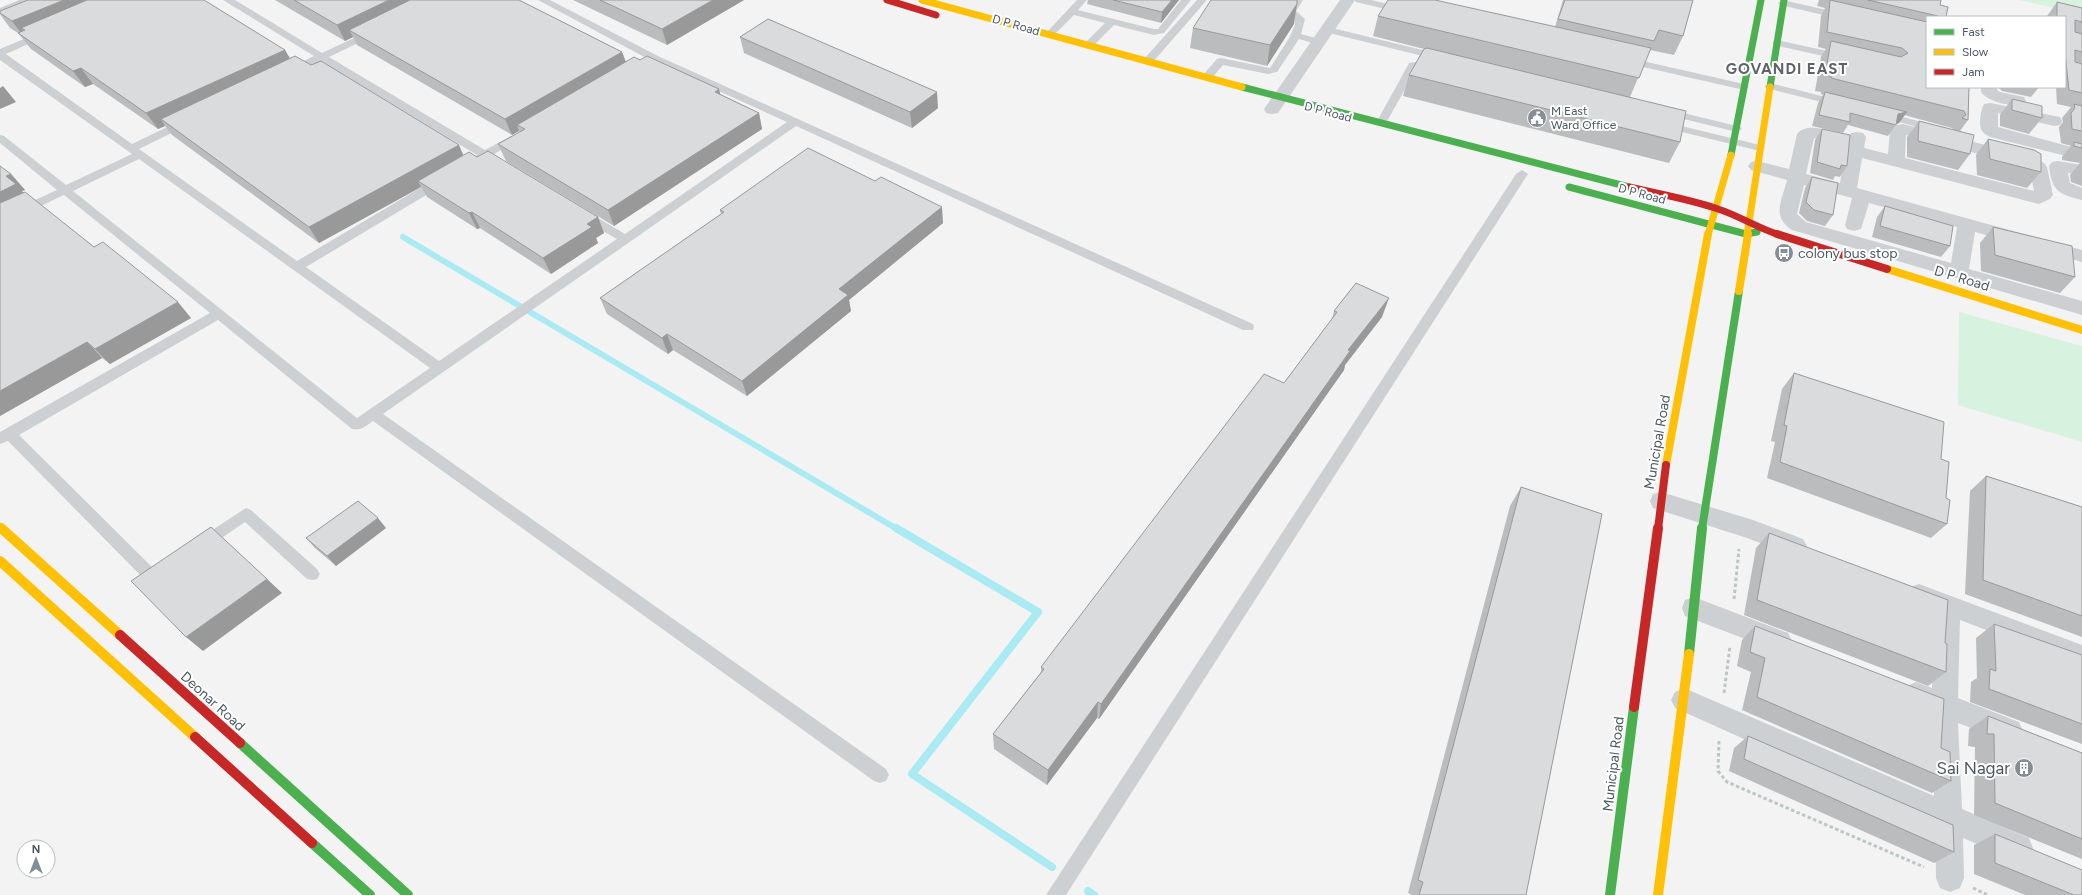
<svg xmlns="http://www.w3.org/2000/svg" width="2082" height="895" font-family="Figtree,sans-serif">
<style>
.green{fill:#d7f3df}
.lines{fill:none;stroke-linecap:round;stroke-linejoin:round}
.stream-far1{stroke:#aaeaf2;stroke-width:6}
.stream{stroke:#aaeaf2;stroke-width:8}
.path{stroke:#bac8c3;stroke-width:3;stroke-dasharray:3.5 2.5;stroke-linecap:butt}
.lane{fill:#cdd0d2;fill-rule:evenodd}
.street{fill:#cdd0d2;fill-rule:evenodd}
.fast-far2{stroke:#4caf50;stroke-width:7}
.fast-far1{stroke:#4caf50;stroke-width:8}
.fast{stroke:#4caf50;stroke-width:10}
.slow-far2{stroke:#ffc107;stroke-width:7}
.slow-far1{stroke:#ffc107;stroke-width:8}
.slow{stroke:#ffc107;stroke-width:10}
.jam-far2{stroke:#c62828;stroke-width:7}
.jam-far1{stroke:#c62828;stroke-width:8}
.jam{stroke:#c62828;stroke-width:10}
.wall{fill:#bbbcbd}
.shaded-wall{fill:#99999a}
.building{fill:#dadbdc;stroke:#99999a}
.labels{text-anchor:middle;stroke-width:4;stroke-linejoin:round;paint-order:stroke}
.far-street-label{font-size:12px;fill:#495861;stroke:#fff}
.far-poi-label{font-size:12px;fill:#495861;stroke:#fff;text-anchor:start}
.poi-label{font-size:14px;fill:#495861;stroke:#fff;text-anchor:start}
.street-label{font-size:14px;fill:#495861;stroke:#fff}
.far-district-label{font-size:15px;font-weight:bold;letter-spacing:1px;fill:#5e6368;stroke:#fff}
.near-poi-label{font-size:17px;fill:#495861;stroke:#fff;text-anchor:end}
</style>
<rect width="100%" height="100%" fill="#f4f3f3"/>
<path class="green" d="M2019,0H2082V14Z
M1959,312L2082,346V442L1958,405Z"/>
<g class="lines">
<path class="stream-far1" d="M403,237L897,529"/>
<path class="stream" d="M896,528L1038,612L912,774L1052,867
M1088,891L1094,895"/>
<path class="path" d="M1734,599L1739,549
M1724,693L1730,646
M1719,741L1718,771L1727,782L1924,867
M1973,888L1988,895"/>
<path class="lane" d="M19,0H33L0,14V8Z
M223,0H235L322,53L369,31H375V35L329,57L485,150L511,136H519L520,138L493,155L504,163L502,165H494L485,160L478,162L474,161L472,159L477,155L321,61L295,73H287L286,71L287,69L314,56Z
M538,0H550L658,56L1253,324L1254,327L1253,330H1243L796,126L383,414L886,769L889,775L886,781L880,783L874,781L373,421C366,426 361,431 352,429L218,320L19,435L153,568L161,565L166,566L169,571C165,579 155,585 147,582L8,441L0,444V432L210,313L64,195L0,225V216L57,190L0,143V135L4,136L66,185L132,154L0,60V49L38,33H44V37L6,54L132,144L182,120H190L191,122L190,124L139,149L297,261L435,179H443L445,182L443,185L306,267L439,361L617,239L580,218L578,215L580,212H588L625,234L787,122L650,60ZM139,159L430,368L357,418L73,191Z
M1077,0H1087L1078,10L1154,29H1158L1181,0H1191L1164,33L1154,35L1114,25L1092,47L1088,48L1083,45L1105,23L1074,15L1052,37H1046V33Z
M1197,0H1207L1152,63H1144L1143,61L1144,59Z
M1293,0H1303L1296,11L1305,19L1301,34L1323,40V44L1319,45L1299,39L1277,72L1268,74L1223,65L1211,79H1203L1202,77L1203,75L1217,59L1221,58L1270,68L1289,38L1295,25V19L1286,12Z
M1354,0H1371L1405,8L1407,10L1402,13L1356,2Z
M1783,0L1844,14L1846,16L1841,19L1780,5L1778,3Z
M1328,27L1443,55L1444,57L1439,60L1325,32L1323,30Z
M1777,40L1841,54L1846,57L1841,60L1773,45V41Z
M1625,57L1744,84L1749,87L1744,90L1621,62L1620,60Z
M1421,61L1438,65L1439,67L1434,70L1417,68L1386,123L1385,125H1377L1376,123L1408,65L1409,63Z
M1770,83L1841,101L1842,103L1837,106L1766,88L1765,86Z
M1667,109L1741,127L1742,129L1737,132L1663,114L1662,112Z
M1883,112L1938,126L1939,128L1934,131L1879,117L1878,115L1879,113Z
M1665,122L1764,146L1765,148L1760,151L1661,127L1660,125L1661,123Z
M1522,170L1528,174L1066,895H1046L1516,174Z
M246,508L251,510L317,569L320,574L317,579L312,580L307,579L245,522L207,548L202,550L197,548L195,544L197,540Z"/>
<path class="street" d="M1340,0H1355L1278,113L1272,114L1266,113L1264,109Z
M1981,87H1997V90L2000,92L2024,97L2026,101L2024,105C2012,107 1988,102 1981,92Z
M1990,103L2060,117L2062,121L2060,125L2054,126L1998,113V127L2082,150V160L1990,137C1987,135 1984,134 1982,131C1978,125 1981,109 1984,104Z
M1903,124L2033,157L2044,163L2047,167L2053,195L2050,199L2039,204L1862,158L1857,188L2082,250V262L1975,232L1969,269L2082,301V315L1792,230C1771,216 1782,201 1787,180L1751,170L1748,166L1751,162L1757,161L1789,169L1797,134C1807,120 1835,133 1849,136L1851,133L1857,132L1863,133L1866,137L1864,148L1888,154L1890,130L1892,126ZM1906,135L2021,165L2030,170L2034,191L1905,158ZM1814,138L1847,146L1840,183L1806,174ZM1804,185L1852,198L1845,225L1847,229L1854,231L1861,229L1869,203L1957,227L1951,263L1806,222L1797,214Z
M2058,161L2082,165V175L2068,173L2070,183L2082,188V200C2058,194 2052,191 2049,166L2052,162Z
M1661,492L1753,520L1803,539L1807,546L1803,553L1795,556L1747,538L1653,508L1650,501L1653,494Z
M1919,584L2082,645V667L1960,620L1958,698L2019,722L2023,731L2019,740L2010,743L1958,723L1962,809L2029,838L2033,848L2029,858L2019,862L1963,838L1964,878L1960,888L1950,892L1940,888L1936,878L1935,825L1675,708L1671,700L1675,692L1684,688L1934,796L1932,712L1907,702L1903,694L1907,686L1916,682L1932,688L1935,611L1910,601L1907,594L1910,587Z
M1694,597L1788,633L1792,641L1788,649L1779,652L1685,616L1682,608L1685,600Z"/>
<path class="fast-far2" d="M1242,87L1629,187
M1770,87L1784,0
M1731,155L1761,0
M1569,187L1746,234L1757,232"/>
<path class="fast-far1" d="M1702,529L1739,291"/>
<path class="fast" d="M1689,654L1702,528
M240,743L408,895
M312,843L370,895
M1610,895L1634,707"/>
<path class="slow-far2" d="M922,0L1242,87
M1708,235L1731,155
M1747,235L1770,87"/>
<path class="slow-far1" d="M1887,269L2082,330
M1739,291L1748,234
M1666,465L1708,234
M0,527L2,529"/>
<path class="slow" d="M1,528L120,635
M0,561L195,737
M1658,895L1689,654"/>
<path class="jam-far2" d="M887,0L936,15
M1629,187C1659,194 1689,199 1718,209C1740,216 1759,229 1780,235"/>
<path class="jam-far1" d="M1777,234L1887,269
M1658,529L1666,465"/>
<path class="jam" d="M120,635L240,743
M1634,707L1658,528
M195,737L312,843"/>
</g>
<path class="wall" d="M275,0H519L622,52L626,62L640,60L720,94L759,113L762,129L614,226L506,161L498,144L520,132L519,131L512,135L357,45L353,37L345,41Z
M573,0H744L667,45Z
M1088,0H1179L1161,23L1087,4Z
M1563,0H1693L1683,36L1674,55L1650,50L1630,97L1680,142L1669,163L1403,96L1409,75L1424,49L1373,36L1378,16L1555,27Z
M1819,0H1941L1940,5L1946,17H1927V87H1969L1968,120L1960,131L1970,154L1958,170L1907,157V137L1919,121L1954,130L1952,128L1904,115L1899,123L1896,124L1888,136L1848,125L1843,133L1812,126L1818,103L1823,95L1821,94V92L1815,91L1821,57L1826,49L1818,47L1821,16L1825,8L1817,6Z
M2057,2L2082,8V186L2071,182L2070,175L2080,163L2062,160V157L2071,146L2061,143L2059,127L2063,122L2062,118L2071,107L2057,104L2056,87H2065V17H2047V16Z
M0,11L285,50L289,58L463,155L477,157L598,217L604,233L596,238L598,243L551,274L480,228L477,229L427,197L421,187L319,243L172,135L165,126L158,129L93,84L85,87L31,49L18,33L10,28L0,14Z
M1294,24L1267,66L1190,48L1193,28Z
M740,37L938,108L912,128L744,53Z
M1998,87H2039L2031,97L2002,91Z
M2012,99L2042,118L2029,134L2000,126V115Z
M1822,129L1847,166L1840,177L1835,176L1833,180L1810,173L1815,140Z
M1988,139L2041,172L2027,188L1977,175L1976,155Z
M11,174L25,190L22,191L23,193L94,247L191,318L110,364L102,358L0,416Z
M1812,177L1833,215L1825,226L1807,221L1799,213L1805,188Z
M1885,206L1950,246L1941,257L1872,237L1877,217Z
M720,210L943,223L849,300L851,311L747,396L673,350L668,354L607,314L600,298L721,214Z
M1993,227L2075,277L2060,293L1981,271L1980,243Z
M1334,311L1382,317L1345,365L1344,370L1099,719L1097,718L1047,785L994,749L993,734L1041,672V667L1284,383L1332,319Z
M1794,373L1941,459L1946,498L1947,524L1931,538L1767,478L1775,442L1771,441L1782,389Z
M1986,476L2082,507V637L1965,594L1970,491Z
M1521,487L1526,895H1412L1408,893L1510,506Z
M386,528L336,566L315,548L306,538Z
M1769,533L1945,643L1946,672L1928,686L1744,615L1756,548Z
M1994,624L2082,655V744L1970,702L1971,682L1977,678L1976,638Z
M1755,626L1941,748L1951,781L1932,793L1742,710L1751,672L1737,666L1742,640Z
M1988,716L2082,753V859L1974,815L1975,747L1968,746L1969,729Z
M1748,736L1954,852L1934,863L1729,771L1734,748Z
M1995,834L2082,895H2025L1974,874V845Z"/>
<path class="shaded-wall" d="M64,0H113L25,30L21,28L28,36L24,37L12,21Z
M389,0H430L349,30L353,37L345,41L337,25Z
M713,0H744L667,45L662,29Z
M1172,0H1179L1161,23L1162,12Z
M1297,4L1294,24L1267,66L1270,45Z
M285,50L294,65L161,119L165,126L158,129L146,113Z
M622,52L628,68L517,125L519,131L512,135L505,119Z
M81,68L93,84L85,87L73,71Z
M3,86L16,102L0,109V88Z
M719,89L723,105L715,92Z
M937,92L938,108L912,128L910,112Z
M1907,112L1899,123L1894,125L1898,114Z
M759,113L762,129L614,226L608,210Z
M459,145L466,161L418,181L421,187L319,243L309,227Z
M11,174L25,190L22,191L30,201L0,214V192L6,176Z
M942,207L943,223L849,300L851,311L747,396L742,381L839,289Z
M472,212L480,228L477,229L469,213Z
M598,217L604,233L596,238L598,243L551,274L543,258L587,224Z
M1389,298L1382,317L1345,365L1344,370L1099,719L1101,704L1348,350Z
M178,302L191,318L110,364L95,349Z
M667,334L673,350L668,354L662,338Z
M87,342L102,358L0,416V391Z
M378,518L386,528L336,566L327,556Z
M267,579L282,593L203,651L186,637Z
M1098,702L1097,718L1047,785L1048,770Z"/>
<path class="building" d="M28,0H64L12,21L0,13V11Z
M87,0H204L285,50L146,113L81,68L73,71L18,33L25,30L21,28Z
M294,0H389L337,25Z
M410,0H519L622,52L505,119L349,30Z
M600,0H713L662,29Z
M1113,0H1172L1162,12Z
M1211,0H1297V4L1270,45L1193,28Z
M1388,0H1435L1651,48L1639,78L1378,16Z
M1565,0H1693L1683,36L1659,30L1654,41L1558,19Z
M1830,0L1927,22V87H1969L1968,120L1962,118L1966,115L1964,111L1831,78V76L1825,75L1831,41L1901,57L1908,53L1902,48L1827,32Z
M1868,0H1941L1940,5L1948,7L1946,17H1938V16Z
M2057,2L2082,8V22L2075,20V32L2082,34V52L2075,50V62L2082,64V93L2069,90L2065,53V17H2057Z
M768,19L937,92L910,112L740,37Z
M1427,48L1686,111L1680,142L1409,75L1424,49Z
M295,56L311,65L321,61L459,145L309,227L161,119Z
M647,56L719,89L715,92L759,113L608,210L498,144L525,129L517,125L634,57L640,60Z
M1825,92L1907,112L1898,114L1896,125L1850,113V122L1819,115Z
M2012,99L2042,106V118L2012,110Z
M2074,104L2082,106V131L2072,129L2071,113L2075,108Z
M1919,121L1974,135L1970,154L1918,141Z
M1822,129L1850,135L1847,166L1841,165L1840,169L1817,162Z
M1988,139L2034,150L2041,154V172L1990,159Z
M2074,142L2082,144V148L2074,146Z
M808,148L875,181L881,177L942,207L839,289L848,295L742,381L667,334L662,338L600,298L724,212L720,210Z
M488,151L598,217L587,224L592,227L543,258L472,212L469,213L418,181L469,152L477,157Z
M0,166L11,174L6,176L16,184L0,192Z
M1812,177L1838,183L1833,215L1814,210L1806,202Z
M25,192L94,247L103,242L178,302L95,349L87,342L0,391V203Z
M1885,206L1953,226L1950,246L1880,226Z
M1993,227L2072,246L2075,277L1995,255Z
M1356,283L1389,298L1348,350L1350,351L1101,704L1098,702L1048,770L993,734L1044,669L1041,667L1264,374L1284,383L1337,312L1334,311Z
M1794,373L1944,422L1941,459L1949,462L1946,498L1950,500L1947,524L1780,462L1787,426L1784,425Z
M1986,476L2082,507V616L1983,580Z
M1521,487L1602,514L1526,895H1419L1423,882L1418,880Z
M358,501L378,518L327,556L306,538Z
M211,527L267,579L186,637L131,581Z
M1769,533L1948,600L1945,643L1947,644L1946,672L1757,600Z
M1994,624L2082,655V724L1989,689L1990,669L1996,671Z
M1755,626L1944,699L1941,748L1950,752L1951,781L1757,697L1765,658L1750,652Z
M1988,716L2082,753V839L1995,803L1994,734H1987Z
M1748,736L1953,825L1954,852L1744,759Z
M1995,834L2082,870V895H2074L1995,863Z"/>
<defs>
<g id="civic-disc" transform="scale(1)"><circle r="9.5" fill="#858e94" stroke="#fff"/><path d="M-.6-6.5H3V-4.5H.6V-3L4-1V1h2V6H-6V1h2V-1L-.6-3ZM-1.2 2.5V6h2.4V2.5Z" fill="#fff"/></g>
<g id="bus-disc" transform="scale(1)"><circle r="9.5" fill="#858e94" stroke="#fff"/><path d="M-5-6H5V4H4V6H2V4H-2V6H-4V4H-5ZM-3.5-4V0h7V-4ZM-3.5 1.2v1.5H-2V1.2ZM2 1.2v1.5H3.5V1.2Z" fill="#fff"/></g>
<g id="building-disc" transform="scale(1)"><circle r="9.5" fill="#858e94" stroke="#fff"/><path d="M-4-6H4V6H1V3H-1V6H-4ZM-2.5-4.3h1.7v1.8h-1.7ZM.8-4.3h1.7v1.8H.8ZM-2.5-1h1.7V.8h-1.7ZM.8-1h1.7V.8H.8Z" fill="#fff"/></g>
</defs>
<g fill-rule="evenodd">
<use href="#civic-disc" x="1537" y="118"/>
<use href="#bus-disc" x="1784" y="253"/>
<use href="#building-disc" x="2024" y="768"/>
</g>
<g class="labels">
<g class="far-street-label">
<text transform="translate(1016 25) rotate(16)" y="4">D P Road</text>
<text transform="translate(1328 112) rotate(15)" y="4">D P Road</text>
<text transform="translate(1642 194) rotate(15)" y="4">D P Road</text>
</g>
<g class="far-poi-label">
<text x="1551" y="115">M East<tspan x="1551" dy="14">Ward Office</tspan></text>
</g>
<g class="poi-label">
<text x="1798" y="258">colony bus stop</text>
</g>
<g class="street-label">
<text transform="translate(1962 278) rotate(17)" y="5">D P Road</text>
<text transform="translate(1657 442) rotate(-80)" y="5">Municipal Road</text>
<text transform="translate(213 701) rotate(42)" y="5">Deonar Road</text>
<text transform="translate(1613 764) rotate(-83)" y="5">Municipal Road</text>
</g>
<g class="far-district-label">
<text x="1787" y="74">GOVANDI EAST</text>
</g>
<g class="near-poi-label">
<text x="2010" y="774">Sai Nagar</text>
</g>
</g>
<rect x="1926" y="16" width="140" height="72" fill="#ffffff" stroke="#b6bcc0"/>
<rect x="1934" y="29" width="20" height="6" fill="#4caf50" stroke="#b6bcc0"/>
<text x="1962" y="36" font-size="12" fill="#495861">Fast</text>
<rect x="1934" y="49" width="20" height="6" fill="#ffc107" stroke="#b6bcc0"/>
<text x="1962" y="56" font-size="12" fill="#495861">Slow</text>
<rect x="1934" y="69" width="20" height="6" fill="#c62828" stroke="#b6bcc0"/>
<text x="1962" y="76" font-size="12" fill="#495861">Jam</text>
<g transform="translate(36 859)"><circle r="19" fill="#ffffff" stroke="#b6bcc0"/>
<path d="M0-3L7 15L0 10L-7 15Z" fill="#858e94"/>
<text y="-6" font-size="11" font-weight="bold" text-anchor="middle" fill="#495861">N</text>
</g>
</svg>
